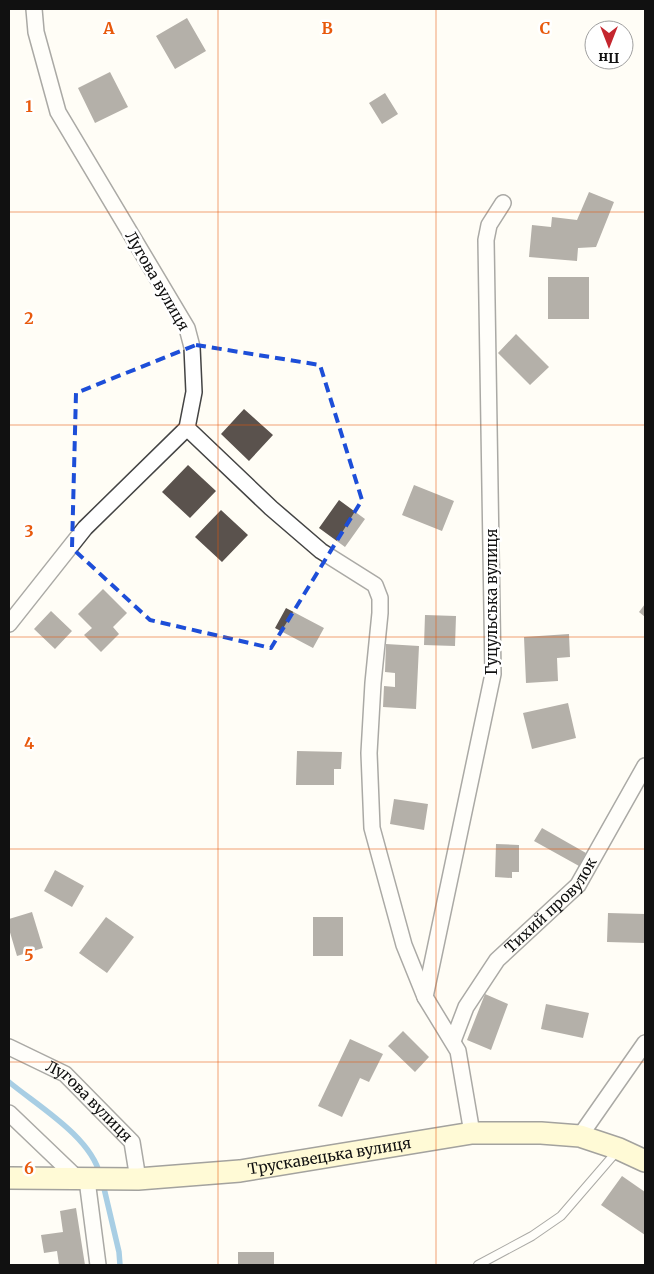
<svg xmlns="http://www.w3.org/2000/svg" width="654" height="1274" font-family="Merriweather,serif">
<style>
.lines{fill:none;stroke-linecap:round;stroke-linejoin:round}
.stream{stroke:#3f96cf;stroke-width:5.5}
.building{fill:#5a524d}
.lane-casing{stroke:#444;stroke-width:10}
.street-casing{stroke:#444;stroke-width:18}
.secondary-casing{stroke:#333;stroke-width:24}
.lane{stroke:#fff;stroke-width:8}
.street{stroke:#fff;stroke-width:15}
.secondary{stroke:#fff6b0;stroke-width:21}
.marked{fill:none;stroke:#1d4ed8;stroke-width:4;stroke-dasharray:10 6;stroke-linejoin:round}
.grid{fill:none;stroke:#e8590c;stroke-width:1;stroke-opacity:0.55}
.labels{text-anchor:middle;stroke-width:5;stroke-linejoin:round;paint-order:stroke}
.street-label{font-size:15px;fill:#111;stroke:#fff}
.grid-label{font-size:16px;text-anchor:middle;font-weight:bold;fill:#e8590c;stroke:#fff;stroke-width:5;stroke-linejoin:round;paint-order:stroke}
</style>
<rect width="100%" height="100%" fill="#fffdf5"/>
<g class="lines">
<path class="stream" d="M9,1082C38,1106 91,1137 100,1175
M103,1184L119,1252L120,1265"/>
</g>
<path class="building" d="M187,18L206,51L175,69L156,36Z
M110,72L128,107L95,123L78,88Z
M385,93L398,114L382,124L369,103Z
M589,192L614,202L596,247L578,248L577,261L529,257L532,225L551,227L552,217L577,220Z
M548,277H589V319H548Z
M516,334L549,367L530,385L498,353Z
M244,409L273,435L249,461L221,434Z
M188,465L216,491L190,518L162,492Z
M414,485L454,501L442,531L402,515Z
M339,500L365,519L345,547L319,528Z
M221,510L248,535L222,562L195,537Z
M103,589L127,613L113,627L119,634L101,652L84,635L92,628L78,614Z
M645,604V617L639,612Z
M286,608L324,628L313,648L275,628Z
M51,611L72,631L55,649L34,629Z
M425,615L456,616L455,646L424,645Z
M569,634L570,657L557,658L558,681L526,683L524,637Z
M386,644L419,646L416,709L383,707L384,686L395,687V673L385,672Z
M568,703L576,738L532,749L523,713Z
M297,751L342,752L341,769H334V785H296Z
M394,799L428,804L424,830L390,824Z
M542,828L586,853L579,866L534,841Z
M496,844L519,845V872H512V878L495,877Z
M55,870L84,886L72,907L44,891Z
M32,912L43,948L17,956L9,929V919Z
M608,913L645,914V943L607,942Z
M106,917L134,937L107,973L79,953Z
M313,917H343V956H313Z
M485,994L508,1004L491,1050L467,1040Z
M546,1004L589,1013L583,1038L541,1029Z
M403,1031L429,1057L415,1072L388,1046Z
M350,1039L383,1054L369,1082L360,1078L342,1117L318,1106Z
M622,1176L645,1192V1235L601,1205Z
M76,1208L85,1265H59L57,1251L44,1253L41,1235L63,1232L60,1211Z
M238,1252H274V1265H238Z"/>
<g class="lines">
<g class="lane-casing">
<path id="lane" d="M478,1265L532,1236L561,1216L618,1150"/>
</g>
<g class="street-casing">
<g id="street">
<path d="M187,428L271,508L321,551L375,585L380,598V613L373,683L369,753L372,828L404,945L425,997L458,1051L472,1133"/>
<path d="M9,624L85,528L187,428L194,392L192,347L187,328L58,112L36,32L34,9"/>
<path d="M425,997L493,674L486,240L489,225L503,203"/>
<path id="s1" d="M453,1041L466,1007L497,960L578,885L645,766"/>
<path id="s2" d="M9,1047L65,1074L132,1142L138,1179"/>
<path d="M9,1113L79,1180"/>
<path d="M580,1136L645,1043"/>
<path d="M87,1180L98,1265"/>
</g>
</g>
<g class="secondary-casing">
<g id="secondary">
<path id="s3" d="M9,1178L138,1179L240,1171L472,1133H541L580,1136L619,1149L645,1161"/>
</g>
</g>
<use href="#lane" class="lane"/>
<use href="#street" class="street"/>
<use href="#secondary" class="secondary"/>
</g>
<path d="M0 0H654V1274H0ZM196,345L320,365L362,500L271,648L150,620L72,548L76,393Z" fill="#fffdf5" fill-opacity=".55" fill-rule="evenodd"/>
<path class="marked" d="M196,345L320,365L362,500L271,648L150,620L72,548L76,393Z"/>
<path class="grid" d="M218,9V1265M436,9V1265M9,212H645M9,425H645M9,637H645M9,849H645M9,1062H645"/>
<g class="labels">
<g class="street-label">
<text transform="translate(157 281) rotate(60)" y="5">Лугова вулиця</text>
<text transform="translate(492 602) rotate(-90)" y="5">Гуцульська вулиця</text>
<text dy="5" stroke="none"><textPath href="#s1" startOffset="170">Тихий провулок</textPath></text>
<text dy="5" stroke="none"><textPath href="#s2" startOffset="98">Лугова вулиця</textPath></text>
<text dy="5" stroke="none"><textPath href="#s3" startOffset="322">Трускавецька вулиця</textPath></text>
</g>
</g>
<g class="grid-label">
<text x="109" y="34">A</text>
<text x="327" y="34">B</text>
<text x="545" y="34">C</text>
<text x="29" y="112">1</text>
<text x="29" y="324">2</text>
<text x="29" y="537">3</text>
<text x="29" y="749">4</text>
<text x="29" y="961">5</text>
<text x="29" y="1174">6</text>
</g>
<rect width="654" height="1274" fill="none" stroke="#111111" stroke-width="20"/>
<g transform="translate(609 45) rotate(180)"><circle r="24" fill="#ffffff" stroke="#a0a0a0"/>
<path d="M0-4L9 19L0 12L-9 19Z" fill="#c4262e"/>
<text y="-8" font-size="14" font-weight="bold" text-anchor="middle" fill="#111111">Пн</text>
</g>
</svg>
